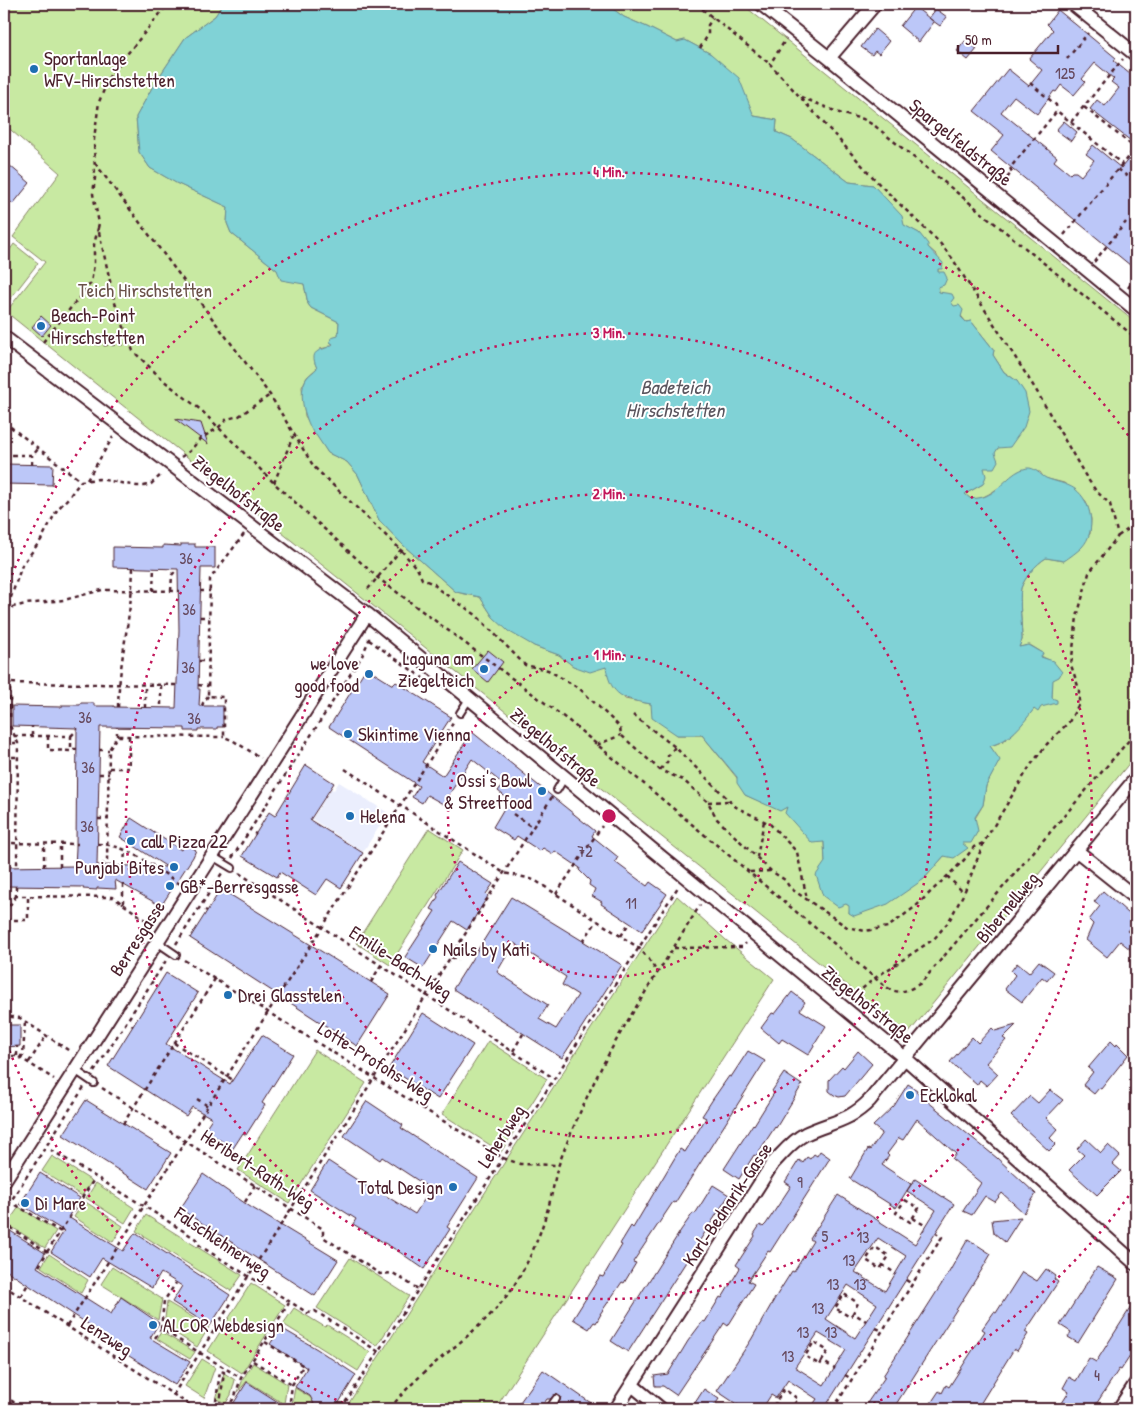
<svg xmlns="http://www.w3.org/2000/svg" width="1140" height="1413" font-family="'Patrick Hand',sans-serif">
<style>
.built{fill:#ebeefd}
.green{fill:#c8e9a2;stroke:#898466}
.water{fill:#80d2d6;stroke:#6a8a92}
.building{fill:#bcc7f8;stroke:#4a1f2b;fill-rule:evenodd}
.lines{fill:none;stroke-linecap:round;stroke-linejoin:round}
.service-casing{stroke:#4a1f2b;stroke-width:10}
.minor-casing{stroke:#4a1f2b;stroke-width:16}
.path{stroke:#4a1f2b;stroke-width:2.5;stroke-dasharray:4 4;stroke-linecap:butt}
.service{stroke:#fff;stroke-width:6}
.minor{stroke:#fff;stroke-width:12}
.ring{fill:none;stroke:#c2185b;stroke-width:2.5;stroke-dasharray:2.5 5}
.poi-dot{fill:#1f6fb2;stroke:#fff;stroke-width:2}
.labels{text-anchor:middle;stroke-width:4;stroke-linejoin:round;paint-order:stroke}
.number-label{font-size:16px;fill:#66495e}
.poi-label{font-size:19px;fill:#4a1f2b;stroke:#fff;text-anchor:start}
.street-label{font-size:19px;fill:#4a1f2b;stroke:#fff}
.park-label{font-size:19px;fill:#6a5249;stroke:#fff}
.water-label{font-size:20px;font-style:italic;fill:#5a555e;stroke:#fff}
.centre{fill:#c2185b;stroke:#fff;stroke-width:2.5}
.ring-label{font-size:15px;text-anchor:middle;font-weight:bold;fill:#c2185b;stroke:#fff;stroke-width:4;stroke-linejoin:round;paint-order:stroke}
</style>
<rect width="100%" height="100%" fill="#fff"/>
<filter id="ink" filterUnits="userSpaceOnUse"><feTurbulence type="fractalNoise" baseFrequency=".02" numOctaves="2"/><feDisplacementMap in="SourceGraphic" scale="10" xChannelSelector="R" yChannelSelector="G"/><feConvolveMatrix kernelMatrix="1 2 1 2 8 2 1 2 1" color-interpolation-filters="sRGB"/></filter>
<g filter="url(#ink)">
<path class="built" d="M339,782L388,813L363,852L312,819L331,789L334,790Z"/>
<path class="green" d="M4,4H223L215,16L185,38L153,86L136,117L139,152L150,168L176,183L228,207L227,223L231,233L277,270L304,284L308,304L311,308L339,322L338,336L329,347L320,349L315,363L317,368L307,377L302,387L305,416L328,453L347,462L358,475L379,520L403,545L456,592L480,597L493,617L534,646L559,655L573,666L606,667L625,699L651,704L677,735H702L737,778L745,795L780,810L787,807L824,842L825,862L846,904L850,906L849,913L924,879L944,856L967,848L961,842L983,805L986,786L999,760L990,746C1013,740 1017,727 1032,711C1037,706 1046,703 1052,698L1053,662L1041,656L1043,653L1030,645L1019,647L1022,640C1022,629 1019,597 1021,588C1025,577 1036,564 1046,558L1064,561L1090,534L1091,519L1086,501L1064,483L1044,478L1040,472L1019,471C1008,479 977,511 965,494L983,484V467L998,448L1017,381L1004,372L993,355L994,350L971,321L966,322L950,302L954,298L939,292L937,255L928,247L919,233L903,225L873,185L849,182L792,139L776,132L777,120L754,116L711,54L685,40L677,42L647,27L624,17L606,4H742L1136,323V755L908,1034L6,312L45,262L13,237L60,173L4,124Z
M14,244L38,263L7,303L4,301V258Z
M429,828L463,850L390,965L356,943Z
M677,896L726,940L774,979L495,1409H345Z
M488,1041L547,1079L501,1152L442,1114Z
M315,1050L366,1083L289,1203L238,1170Z
M52,1156L92,1181L82,1196L42,1171Z
M96,1183L134,1208L125,1223L86,1198Z
M84,1201L123,1226L113,1242L74,1217Z
M19,1207L56,1231L45,1248L7,1224Z
M146,1215L242,1275L231,1291L136,1231Z
M49,1254L88,1280L81,1293L41,1267Z
M350,1258L409,1296L377,1346L317,1308Z
M112,1267L162,1299L158,1320L101,1284Z
M251,1283L285,1305L242,1373L208,1351Z
M167,1302L209,1327L197,1347L164,1326Z
M294,1308L325,1327L327,1325L370,1352L358,1371L283,1324Z
M161,1332L195,1352L190,1359L157,1339Z
M202,1359L215,1367L204,1398L185,1386Z
M253,1363L287,1384L284,1404L247,1381L238,1392L243,1379Z
M224,1373L235,1380L231,1395L226,1403L216,1399Z
M295,1388L315,1400L309,1409H291Z"/>
<path class="water" d="M223,4H606L624,17L647,27L677,42L685,40L711,54L739,78L754,116L777,120L776,132L792,139L849,182L873,185L902,216L904,225L919,233L928,244V247L943,263L942,269H938V272H944L947,278L944,285L938,287L939,292L952,294L954,298L951,302L954,306L959,305L963,310L961,317L966,322L971,321L994,350L993,355L1004,372L1017,381L1025,393L1029,411L1024,427L1010,447L998,448L995,453L998,461L994,468H984L986,476L983,484L965,494L971,499C976,498 982,498 986,496C1001,490 1010,471 1027,468C1035,467 1040,475 1046,478C1056,482 1066,483 1075,489C1092,502 1097,531 1082,547C1077,552 1070,557 1064,561L1046,558C1036,564 1025,577 1021,588C1019,598 1022,629 1022,640L1019,647L1029,645L1043,653L1041,657L1053,661L1062,672L1059,677L1053,680L1052,698L1057,700V703L1041,707L1038,712L1034,709C1021,726 1011,740 990,746L1000,760L986,786L983,805L975,817L978,831L971,843H962L968,848L954,858L944,856L924,879L888,904L854,916L849,913V906L846,904L838,907L823,896L816,875L825,862L824,842L812,843L785,813L787,807L780,811L745,795L737,783V777L702,735H677L652,718L651,704C624,699 611,697 606,667L590,672L573,666L559,655L534,646L508,631L493,617L480,597L456,592L403,545L379,520L358,475L347,462L328,453L316,435L314,434C306,421 297,395 306,379C308,375 314,372 317,368C307,347 324,352 333,344L330,342L331,338L338,336L339,322L311,308L308,304L304,284L281,280L277,270L231,233L227,223L228,207L176,183L150,168L139,152L136,117L153,86L185,38L215,16Z"/>
<path class="building" d="M915,7L934,22L919,42L900,26Z
M936,9L947,17L940,26L929,18Z
M1058,10L1116,58L1114,61L1136,79V145L1090,109L1097,100L1105,106L1119,88L1111,82L1114,79L1095,63L1082,79L1085,82L1074,95L1061,85L1056,92L1054,91L1037,114L1014,96L1001,112L1057,157L1054,161L1070,174L1072,172H1076L1081,176L1094,160L1086,154L1093,145L1121,168L1136,150V270L991,151L1004,135L974,111L1008,69L1029,86L1042,70L1029,59L1053,30L1047,24Z
M875,29L889,41L879,54L875,51L872,55L861,47Z
M966,40L977,49L968,60L957,51Z
M1064,121L1077,132L1071,141L1056,130Z
M9,165L30,183L13,204L4,196V171Z
M41,316L51,325L42,336L32,327Z
M175,419L201,423L208,444Z
M4,464L53,465L52,485L4,484Z
M181,544H195V547H215V568H201L198,689H200L199,706H223V727H217V729H198V731H185V728L100,727L97,865L167,867L120,837L131,818L181,850L185,843L196,850L193,857L161,906L115,880L116,889L97,888V890L83,889L84,887L4,886V867L75,866L76,848L77,728L12,726V706L62,707V705H80L81,703H94V706H114V707L176,708L179,630L178,569L113,567V547L163,548V545L181,546Z
M488,650L503,662L488,682L472,669Z
M366,668L393,685L396,682L451,717L422,762L443,776L472,732L595,831L592,836L618,857L615,862L647,886L650,882L667,894L642,931L601,904L602,902L592,896L595,889L589,885L590,881L579,870L580,868L555,851L553,854L543,848L540,851L517,836L514,840L493,827L509,800L498,791L503,784L472,759L443,804L427,795L422,803L412,797L419,786L329,727Z
M306,765L334,783L310,820L363,853L341,888L327,879L316,895L280,872L277,877L242,856L269,812L275,816Z
M458,862L493,884L486,894L488,896L467,930L453,921L423,968L405,957L435,911L431,909L438,897L437,895Z
M221,889L390,994L357,1046L190,938Z
M1103,891L1136,920L1127,931L1136,938V954L1120,941L1107,957L1086,940L1093,924L1089,920L1100,906L1094,902Z
M511,897L622,965L562,1058L453,989ZM514,943L566,977L562,985L578,995L556,1029L539,1019L548,1005L497,972Z
M1039,961L1054,972L1047,981L1042,977L1022,1002L1005,989L1015,975L1011,971L1017,963L1029,973Z
M166,973L198,993L166,1044L230,1084L262,1035L293,1054L262,1103L265,1105L246,1135L243,1133L232,1150L222,1144L223,1142L204,1130L212,1118L192,1107L186,1116L108,1066Z
M792,992L805,1002L800,1010L826,1026L808,1055L782,1039L779,1043L761,1028L772,1013L775,1014Z
M423,1013L473,1045L438,1099L389,1068Z
M4,1025H20V1046L4,1047Z
M1016,1025L1003,1038L1006,1040L986,1063L998,1074L987,1086L980,1080L977,1085L950,1062L972,1037L978,1043L992,1028L995,1031Z
M1111,1041L1116,1046L1117,1044L1128,1055L1101,1089L1099,1088L1094,1094L1083,1085L1093,1072L1088,1068Z
M748,1051L765,1061L675,1203L673,1202L633,1262L636,1263L624,1283L622,1282L600,1314H601L596,1323L594,1322L589,1329L573,1319L600,1276L603,1277L622,1245L620,1244L631,1226L633,1228L680,1149L685,1152L706,1118L702,1116L713,1099L729,1076L731,1077Z
M858,1051L872,1064L845,1096L839,1097L834,1095L829,1091V1080L842,1066L844,1068Z
M784,1073L802,1085L776,1128L775,1127L756,1156L754,1155L739,1179L724,1169L753,1124L754,1125L774,1093L772,1091Z
M908,1084L917,1090L916,1092L997,1158L1036,1194L1024,1213L1002,1193L995,1202L985,1196L972,1215L963,1211L981,1183L952,1159L956,1154L917,1119L903,1140L899,1138L887,1154L889,1156L882,1165L911,1184L896,1208L850,1179L868,1149L870,1150L882,1133L873,1126L894,1106Z
M1050,1090L1063,1100L1046,1118L1058,1129L1050,1138L1056,1144L1049,1151L1011,1116L1030,1096L1038,1103Z
M86,1100L171,1153L148,1189L63,1135Z
M367,1101L403,1125L401,1128L478,1178L447,1227L450,1229L424,1269L398,1251L353,1224L356,1219L310,1190L328,1161L374,1191L375,1189L415,1214L431,1189L382,1157L380,1160L344,1136Z
M1086,1139L1101,1153L1108,1145L1120,1156L1113,1164L1121,1171L1097,1195L1069,1170L1084,1155L1077,1149Z
M820,1151L830,1158L770,1252L768,1251L748,1281L754,1284L728,1326L724,1323L723,1325L676,1395L663,1386H655L654,1376L668,1374L688,1341L703,1321L705,1322L720,1297L722,1298L740,1268L736,1265L755,1236L754,1234L760,1225L763,1227L766,1224L791,1186L785,1182L799,1160L803,1163L807,1157L810,1159L814,1154L817,1156Z
M40,1173L80,1198L68,1217L123,1251L135,1233L230,1295L210,1326L172,1302L182,1286L161,1273L152,1288L102,1258L90,1277L51,1252L64,1231L20,1204Z
M203,1174L249,1206L338,1260L315,1296L180,1209Z
M915,1179L954,1204L824,1409H810L817,1399L788,1380L776,1398L771,1395L762,1409H744L717,1391L751,1340L775,1298L792,1271L794,1272L813,1241L810,1239L838,1195L915,1244L936,1210L907,1191ZM878,1238L906,1256L885,1291L855,1272ZM848,1285L877,1304L855,1338L826,1319ZM818,1333L846,1350L824,1385L795,1367Z
M713,1185L729,1195L628,1352L611,1341L681,1230L693,1213L695,1214Z
M1021,1217L1005,1242L994,1233L992,1220Z
M4,1227L45,1253L37,1267L111,1314L121,1297L159,1323L150,1338L190,1362L175,1385L91,1332L94,1328L4,1269Z
M968,1239L991,1254L981,1271L893,1409H863L885,1377L883,1376L948,1274Z
M1097,1267L1118,1279L1078,1343L1068,1337L1071,1332L1060,1325Z
M1046,1269L1056,1276L1054,1279L1058,1282L1025,1332L1028,1334L1017,1351L1014,1349L977,1409H927L939,1391L942,1393L946,1385L949,1387L985,1331L982,1329L994,1312L996,1313L1022,1272L1037,1281Z
M1136,1299V1347L1121,1370L1119,1369L1093,1409H1072L1062,1403L1069,1392L1063,1388L1069,1377L1076,1381L1089,1358L1096,1362Z
M281,1328L317,1349L356,1375L335,1409H311L314,1404L310,1396L295,1387L307,1368L270,1344Z
M543,1370L588,1401L601,1409H565L558,1405L561,1397L556,1394L550,1399H547L540,1409H515Z
M247,1382L289,1409H230Z
M704,1389L719,1399L712,1409H691Z"/>
<g class="lines">
<g class="service-casing">
<path id="service" d="M460,713L469,699
M557,790L564,778
M212,856L232,868
M157,942L176,955
M75,1070L94,1083
M549,1409L556,1399"/>
</g>
<g class="minor-casing">
<path id="minor" d="M761,4L829,58L1136,310
M1073,4L1136,55
M829,58L875,4
M4,337L367,614L906,1059L1136,1264
M1077,851L1136,898
M4,1181L367,614
M632,1385L661,1409
M616,1409L773,1163C783,1153 792,1141 805,1134C830,1122 849,1122 870,1100L1136,778
M1119,1409L1136,1383"/>
</g>
<path class="path" d="M696,4L770,64
M700,48L708,35V25L713,18
M1067,59L1088,33
M1030,83L1056,105L1057,111
M801,97L842,114L863,119L875,126L1136,338
M1084,107L1135,148
M1071,122L1123,59
M95,163L270,395L314,467L401,550L418,570L422,579L434,584L438,589L476,615L525,665L548,670L580,689L620,727L621,735L660,770L683,780L708,802L717,819L771,871L785,880L790,888L847,927L865,931L888,927L915,907L964,860L974,847L983,843
M1118,169L1136,183
M1002,184L1012,172L1010,168L1057,111L1122,164
M98,228L99,223L93,194L95,178L94,139L99,102L110,75L168,4
M1064,235L1136,147
M1094,262L1126,222
M1128,288L1136,277
M49,334L70,336L84,341L102,345L130,344
M43,342L91,283L94,264V245L98,228L115,303L133,351L163,380L202,411L274,483L378,578L569,721L875,978L934,939L949,921L964,893L984,842L1030,766L1047,744L1069,722L1079,704V689L1071,665L1077,617L1089,573L1118,536L1110,504L1096,491L1085,475L1036,390L952,258L939,242L881,186L770,64L786,39
M4,422L81,481L99,479L137,486H144L151,484L162,474
M4,455H33L38,449
M181,457L190,451L200,439L218,428L227,419L239,416L270,395
M32,465V455
M87,480L113,437
M274,483L293,436
M244,534L210,579L208,696L224,697V737L232,740L261,758
M1118,536L1136,524
M368,589L404,546
M153,591L154,567
M171,591L172,575L177,569
M200,591H210
M4,609L26,604L64,600L102,590L180,591
M200,617H209
M4,629L7,609L22,565L41,540L57,510L69,497L81,481
M369,640L423,678
M199,661H209
M4,664L7,683
M4,683L179,685
M161,685V708
M198,685L208,686
M202,706L203,703L208,696
M118,707C119,660 132,614 133,567
M145,708V684
M633,715L675,747L736,807L770,824L797,852L807,899
M10,717V683
M10,726L18,743L17,867
M14,736H71V749H79
M32,736V726
M48,736V750L71,751V749
M71,736L77,730V728
M117,736V727
M4,743H18
M597,745L621,735
M99,750H109
M4,757H18
M109,768H129V736
M345,769L504,873L528,878L536,881L639,948L648,958L657,972
M660,770L668,761V756L675,747
M99,774H109
M708,802L730,801
M513,814L532,827
M98,819H108
M254,833L256,834
M4,843L78,844
M98,844C128,844 155,868 180,884
M757,857L764,821
M232,858L362,656L369,640V636
M101,866L107,860L109,750L117,736L224,737
M124,866L125,850
M44,867V844
M60,867V844
M750,872L771,871
M239,873L555,1079
M947,876L964,893
M16,886V896L113,897L153,925
M556,894L602,826
M16,896L6,911L5,1016L20,1018L71,1052
M123,904V884
M205,910L207,911
M6,920H28V897
M621,936L629,923
M583,941L597,921
M176,944L222,873
M674,948L742,947L746,943
M451,957L458,961
M184,960L503,1158L520,1164L558,1165
M371,982L381,965
M850,999L875,978C893,994 900,996 921,983L1136,732
M131,1025L133,1026
M174,1043L233,1080
M513,1051L523,1034
M4,1056H23L25,1022
M17,1056V1046
M19,1057L54,1079
M29,1062L46,1036
M94,1072L167,959
M102,1088L323,1229V1237L380,1274L393,1273L418,1289
M197,1099L208,1106
M422,1107L430,1094
M123,1124L215,979
M51,1150L144,1206L196,1239L200,1246L308,1313L315,1311L379,1352
M905,1200L919,1208L910,1222L896,1213Z
M245,1202L255,1185
M16,1205L61,1232
M4,1212L84,1087
M913,1218L926,1226
M4,1223L47,1252L38,1268
M47,1252L95,1178
M883,1265L880,1269L866,1260L875,1247L889,1256L883,1265L896,1274
M906,1280L912,1284
M4,1286L196,1409
M21,1296L28,1284
M853,1313L850,1317L835,1308L844,1294L858,1303L853,1313L866,1321
M67,1326L455,720
M876,1328L883,1331
M161,1329L164,1301L176,1283
M155,1338L161,1329L241,1378
M265,1342L307,1368
M253,1361L292,1385
M822,1361L820,1365L805,1356L814,1342L828,1351L822,1361L835,1369
M845,1375L852,1379
M173,1395L552,797
M4,1396L25,1409
M215,1409L220,1371L224,1372L220,1404
M227,1409L235,1396L241,1378L289,1303
M289,1409L292,1385L303,1366
M341,1409L678,887
M390,1409C424,1363 478,1337 511,1290C530,1262 543,1229 551,1197C554,1186 555,1174 559,1164C567,1141 577,1119 587,1097C618,1029 661,970 700,905
M785,1409L775,1403L784,1389L798,1399L791,1409
M833,1409L942,1237L936,1233"/>
<use href="#service" class="service"/>
<use href="#minor" class="minor"/>
</g>
</g>
<g class="ring">
<circle cx="609" cy="816" r="161"/>
<circle cx="609" cy="816" r="322"/>
<circle cx="609" cy="816" r="483"/>
<path d="M1133 1190A644 644 0 0 1 861 1409M357 1409A644 644 0 0 1 4 1036M4 596A644 644 0 0 1 1133 442"/>
</g>
<g class="poi-dot">
<circle cx="34" cy="69" r="5"/>
<circle cx="41" cy="326" r="5"/>
<circle cx="484" cy="669" r="5"/>
<circle cx="369" cy="674" r="5"/>
<circle cx="348" cy="734" r="5"/>
<circle cx="542" cy="791" r="5"/>
<circle cx="350" cy="816" r="5"/>
<circle cx="131" cy="841" r="5"/>
<circle cx="174" cy="867" r="5"/>
<circle cx="170" cy="886" r="5"/>
<circle cx="433" cy="949" r="5"/>
<circle cx="228" cy="995" r="5"/>
<circle cx="910" cy="1095" r="5"/>
<circle cx="453" cy="1187" r="5"/>
<circle cx="25" cy="1203" r="5"/>
<circle cx="153" cy="1325" r="5"/>
</g>
<g class="labels">
<g class="number-label">
<text x="1065" y="79">125</text>
<text x="186" y="564">36</text>
<text x="189" y="615">36</text>
<text x="188" y="673">36</text>
<text x="85" y="723">36</text>
<text x="194" y="724">36</text>
<text x="88" y="773">36</text>
<text x="87" y="832">36</text>
<text x="585" y="857">72</text>
<text x="631" y="909">11</text>
<text x="800" y="1188">9</text>
<text x="825" y="1242">5</text>
<text x="863" y="1243">13</text>
<text x="849" y="1266">13</text>
<text x="833" y="1290">13</text>
<text x="860" y="1290">13</text>
<text x="818" y="1314">13</text>
<text x="803" y="1338">13</text>
<text x="831" y="1338">13</text>
<text x="788" y="1362">13</text>
<text x="1097" y="1381">4</text>
</g>
<g class="poi-label">
<text x="44" y="65">Sportanlage<tspan x="44" dy="22">WFV-Hirschstetten</tspan></text>
<text x="51" y="322">Beach-Point<tspan x="51" dy="22">Hirschstetten</tspan></text>
<text x="474" y="665" text-anchor="end">Laguna am<tspan x="474" dy="22">Ziegelteich</tspan></text>
<text x="359" y="670" text-anchor="end">we love<tspan x="359" dy="22">good food</tspan></text>
<text x="358" y="741">Skintime Vienna</text>
<text x="532" y="787" text-anchor="end">Ossi's Bowl<tspan x="532" dy="22">&amp; Streetfood</tspan></text>
<text x="360" y="823">Helena</text>
<text x="141" y="848">call Pizza 22</text>
<text x="164" y="874" text-anchor="end">Punjabi Bites</text>
<text x="180" y="893">GB*-Berresgasse</text>
<text x="443" y="956">Nails by Kati</text>
<text x="238" y="1002">Drei Glasstelen</text>
<text x="920" y="1102">Ecklokal</text>
<text x="443" y="1194" text-anchor="end">Total Design</text>
<text x="35" y="1210">Di Mare</text>
<text x="163" y="1332">ALCOR Webdesign</text>
</g>
<g class="street-label">
<text transform="translate(961 142) rotate(39)" y="7">Spargelfeldstraße</text>
<text transform="translate(239 493) rotate(38)" y="7">Ziegelhofstraße</text>
<text transform="translate(556 747) rotate(40)" y="7">Ziegelhofstraße</text>
<text transform="translate(1007 907) rotate(-50)" y="7">Bibernellweg</text>
<text transform="translate(137 938) rotate(-57)" y="7">Berresgasse</text>
<text transform="translate(401 962) rotate(33)" y="7">Emilie-Bach-Weg</text>
<text transform="translate(868 1004) rotate(39)" y="7">Ziegelhofstraße</text>
<text transform="translate(376 1061) rotate(32)" y="7">Lotte-Profohs-Weg</text>
<text transform="translate(501 1136) rotate(-57)" y="7">Leherbweg</text>
<text transform="translate(258 1169) rotate(33)" y="7">Heribert-Rath-Weg</text>
<text transform="translate(727 1204) rotate(-56)" y="7">Karl-Bednarik-Gasse</text>
<text transform="translate(223 1242) rotate(34)" y="7">Falschlehnerweg</text>
<text transform="translate(107 1336) rotate(33)" y="7">Lenzweg</text>
</g>
<g class="park-label">
<text x="145" y="297">Teich Hirschstetten</text>
</g>
<g class="water-label">
<text x="675" y="394">Badeteich<tspan x="675" dy="23">Hirschstetten</tspan></text>
</g>
</g>
<circle cx="609" cy="816" r="8" class="centre"/>
<g class="ring-label">
<text x="609" y="177">4 Min.</text>
<text x="609" y="338">3 Min.</text>
<text x="609" y="499">2 Min.</text>
<text x="609" y="660">1 Min.</text>
</g>
<rect width="1140" height="1413" fill="none" stroke="#fff" stroke-width="20"/>
<rect x="10" y="10" width="1120" height="1393" fill="none" stroke="#4a1f2b" stroke-width="2" filter="url(#ink)"/>
<path d="M958 45v8h100v-8" fill="none" stroke="#4a1f2b" stroke-width="2.5"/>
<text x="965" y="45" font-size="15" fill="#4a1f2b" stroke="#ffffff" stroke-width="4" paint-order="stroke">50 m</text>
</svg>
